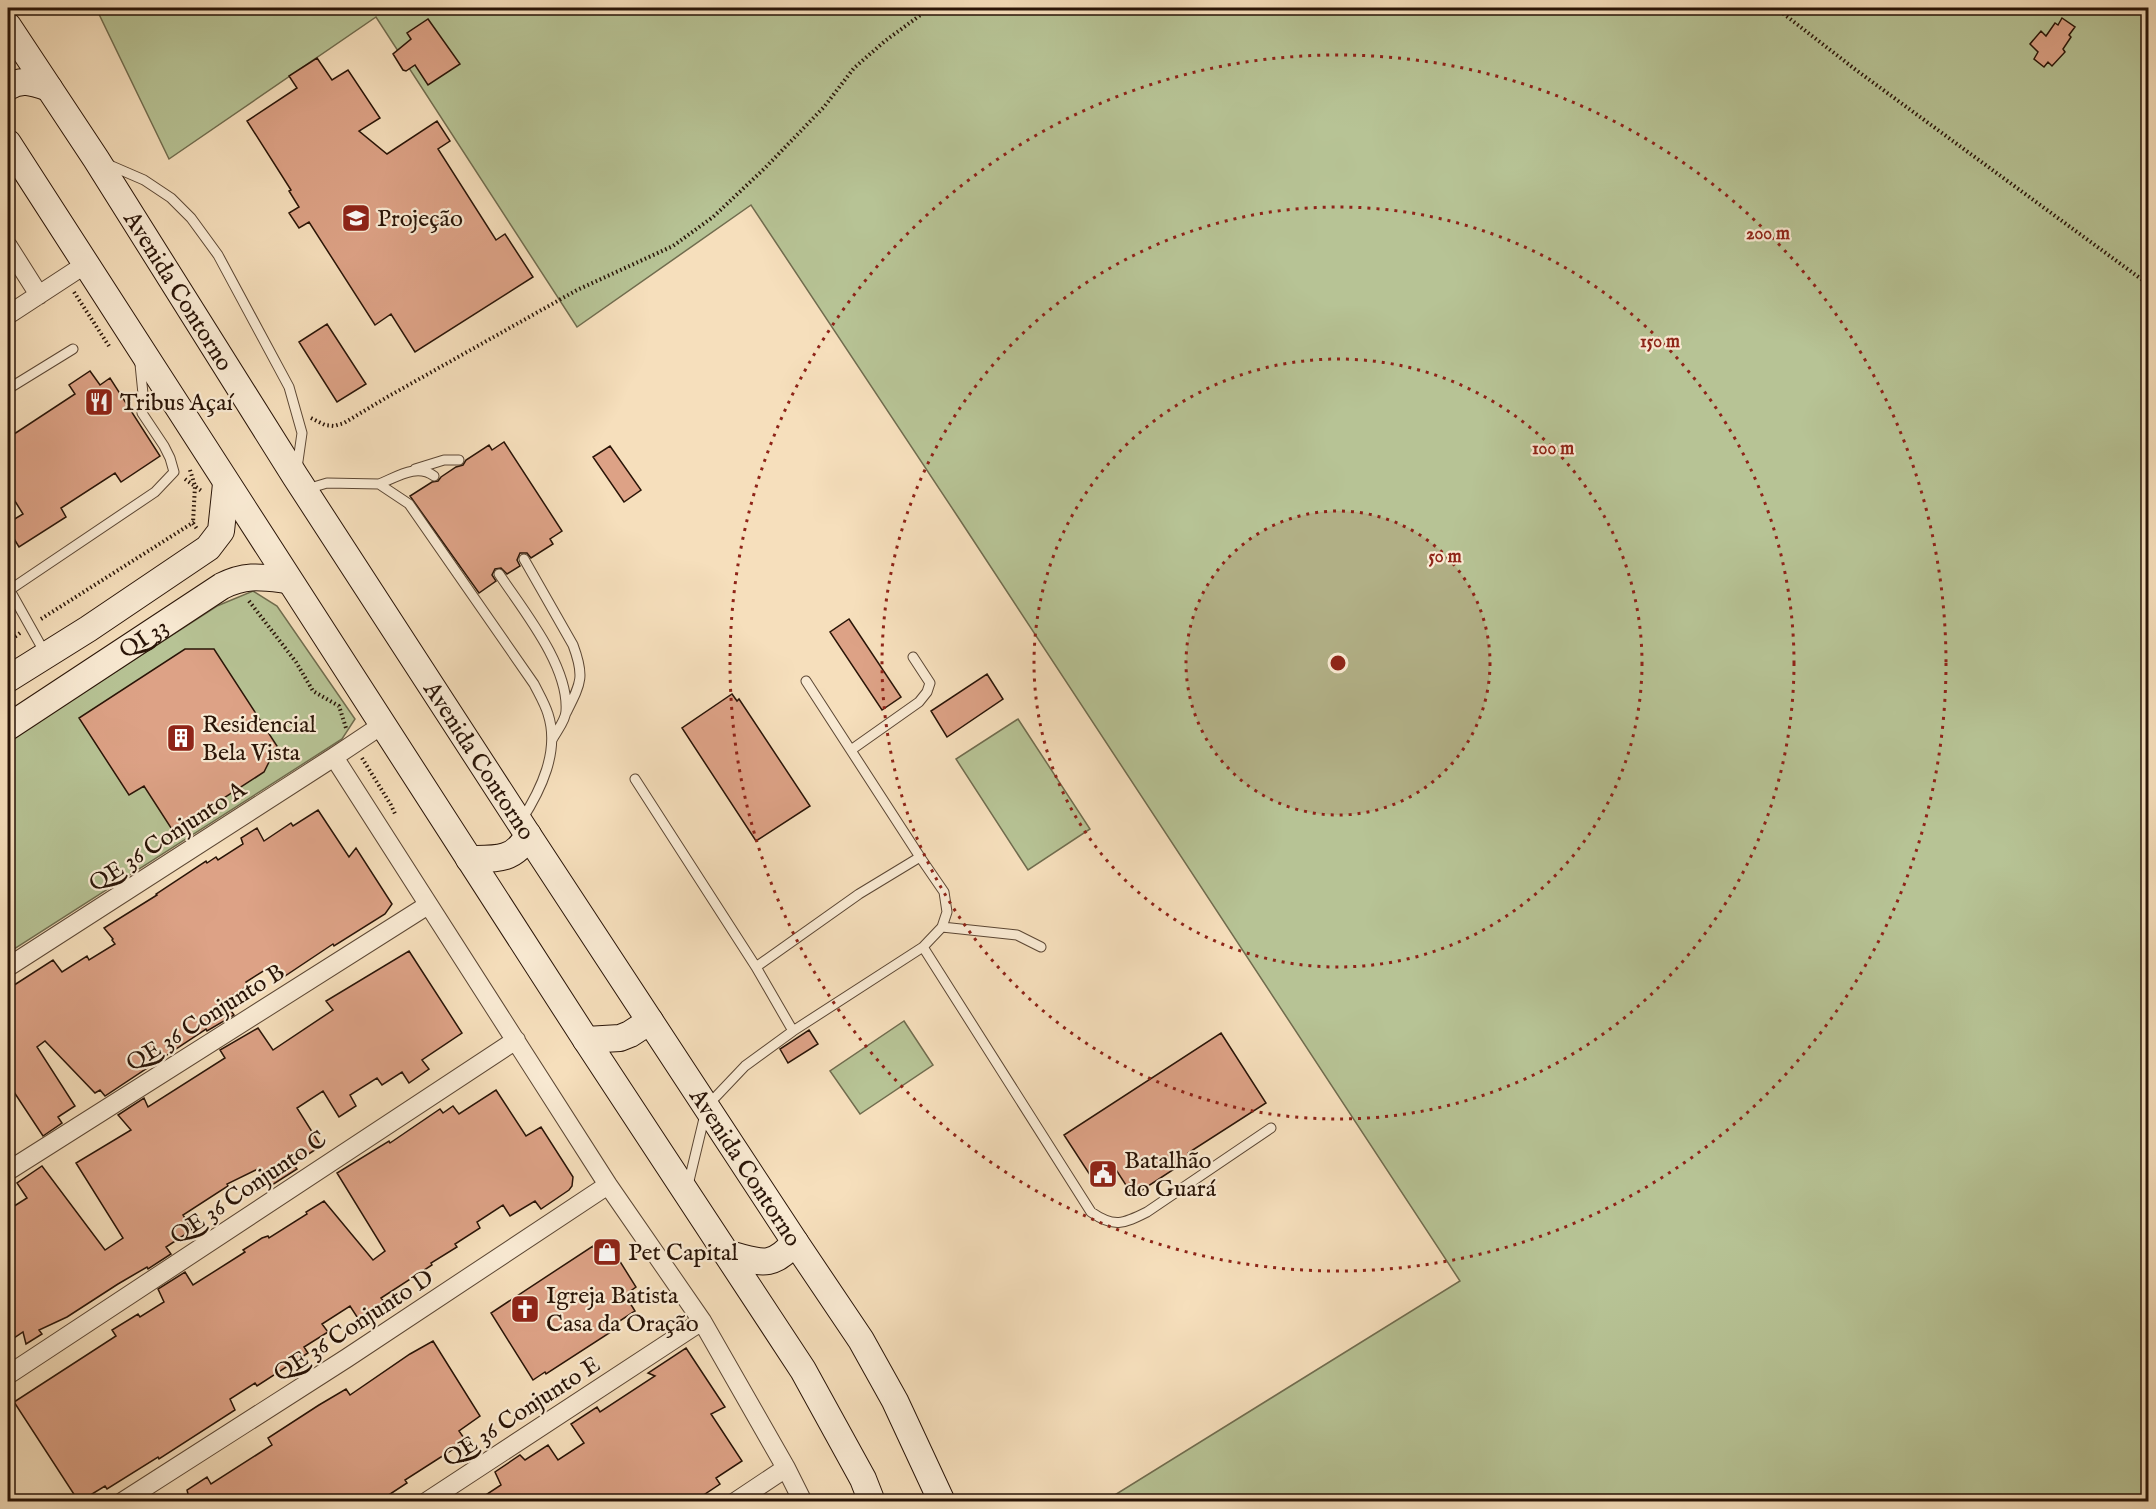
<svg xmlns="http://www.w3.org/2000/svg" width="2156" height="1509" font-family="'IM FELL English',serif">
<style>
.green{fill:#b7c395;stroke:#706c4e;stroke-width:1.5}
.building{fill:#dda286;stroke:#291407;stroke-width:1.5}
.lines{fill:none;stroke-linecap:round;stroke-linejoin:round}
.lane-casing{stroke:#5c4734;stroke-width:11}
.street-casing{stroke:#5c4734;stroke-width:20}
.secondary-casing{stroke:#291407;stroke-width:28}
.path{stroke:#291407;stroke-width:4;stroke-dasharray:1.5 3;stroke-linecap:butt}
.lane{stroke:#f9ead3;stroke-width:9}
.street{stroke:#f9ead3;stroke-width:18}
.secondary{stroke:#f9ead3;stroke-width:26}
.ring{fill:none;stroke:#8f2418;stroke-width:3;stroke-dasharray:3 6}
.labels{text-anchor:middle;stroke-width:4.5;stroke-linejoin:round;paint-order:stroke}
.poi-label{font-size:24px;fill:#291407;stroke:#f9ead3;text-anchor:start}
.street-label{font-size:24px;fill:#291407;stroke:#f9ead3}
.centre{fill:#8f2418;stroke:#f9ead3;stroke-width:3}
.ring-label{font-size:18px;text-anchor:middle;font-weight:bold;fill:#8f2418;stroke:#f9ead3;stroke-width:4.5;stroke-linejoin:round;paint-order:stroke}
</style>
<rect width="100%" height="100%" fill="#f6dfbc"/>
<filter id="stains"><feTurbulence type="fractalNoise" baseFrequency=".00333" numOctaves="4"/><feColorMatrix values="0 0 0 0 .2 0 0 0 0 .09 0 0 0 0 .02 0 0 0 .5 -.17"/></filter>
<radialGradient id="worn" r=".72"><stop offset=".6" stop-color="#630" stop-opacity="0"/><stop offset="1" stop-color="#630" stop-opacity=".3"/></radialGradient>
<path class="green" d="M96,8H2148V1501H1105L1460,1281L958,517L751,205L577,327L376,17L169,159Z
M253,591L277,606L355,719L342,739L8,953V741L217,606Z
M1018,719L1090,829L1028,870L956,759Z
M904,1021L933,1065L860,1114L830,1071Z"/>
<path class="building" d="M2062,18L2075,27L2069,35L2071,37L2063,49L2065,52L2052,66L2048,62L2044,67L2034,59L2038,52L2030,44L2041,31L2046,36L2055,23L2058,25Z
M428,19L460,64L428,85L415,65L406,71L403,70L393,54L411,39L407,33Z
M317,58L332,80L348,70L380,118L359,131L387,154L437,121L450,141L438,149L496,240L505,234L533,277L415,352L391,314L375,325L309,222L299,228L289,213L299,207L289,191L291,190L247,121L297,88L289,76Z
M327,324L366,384L337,402L299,342Z
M90,371L100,385L110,378L160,456L121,482L115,473L61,508L66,517L19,547L8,529V523L23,514L8,490V438L75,394L69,385Z
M504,442L562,531L550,539L553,544L531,558L527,553H520L517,560L520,566L507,574L501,568L495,569L492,575L496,581L479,593L410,496L432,482L438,481L441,477L456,467L463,465L466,460L489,445L492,450Z
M610,446L641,490L624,502L593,457Z
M849,619L901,697L882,710L830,632Z
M185,649H214L277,746L264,772L173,831L144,786L129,795L79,718Z
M987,674L1003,699L947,737L931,711Z
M732,694L737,701L739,699L810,806L756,841L682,728Z
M318,810L349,857L356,848L392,904L385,914L334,946L333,944L282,978L273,965L246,982L248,986L224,1001L234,1015L207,1031L206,1029L105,1096L100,1090L95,1093L45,1041L37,1047L75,1106L58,1117L62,1123L43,1136L8,1083V989L53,960L62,972L87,956L89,960L115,944L112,940L113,939L104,928L157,895L156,894L206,861L207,863L216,857L218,860L243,844L241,838L257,828L264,841L291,823L293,826Z
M409,951L462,1033L422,1060L429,1069L409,1083L402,1072L382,1085L377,1078L350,1095L356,1106L339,1117L323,1091L297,1108L321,1146L293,1164L297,1169L272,1185L260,1168L227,1184L228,1186L183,1215L192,1230L166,1247L171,1254L148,1269L147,1267L118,1284L67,1317L39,1330L42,1334L26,1344L23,1332L8,1342V1210L27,1198L17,1183L42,1166L105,1250L123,1238L76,1163L131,1130L118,1115L144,1098L148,1107L225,1058L220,1050L258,1028L273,1050L333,1010L326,1001Z
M809,1030L818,1044L788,1063L780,1049Z
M1221,1033L1266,1103L1188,1153L1191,1158L1133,1196L1113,1165L1092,1178L1064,1135Z
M496,1090L526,1136L541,1127L573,1177L572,1186L569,1190L541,1209L535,1201L510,1216L503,1205L477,1222L480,1228L455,1244L457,1247L431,1263L432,1265L381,1298L385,1303L359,1320L350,1306L322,1324L328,1332L304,1347L308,1353L257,1386L255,1383L230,1399L235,1410L159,1459L158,1457L107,1489L105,1486L79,1502L14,1402L116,1336L112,1330L138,1314L140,1317L164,1302L158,1289L185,1272L193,1285L245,1252L243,1250L262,1238L268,1236L269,1238L307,1214L306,1212L324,1201L373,1260L385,1251L337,1173L389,1141L390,1143L440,1109L443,1113L453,1106L459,1114Z
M609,1244L636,1287L625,1295L635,1311L615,1324L617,1328L546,1374L545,1372L533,1380L491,1313L593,1246L597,1251Z
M433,1341L480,1416L459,1431L466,1441L405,1480L407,1483L378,1502H184L189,1498L187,1490L207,1477L211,1484L272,1445L268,1438L319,1405L346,1389L350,1395L410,1354Z
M686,1348L725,1407L711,1414L742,1461L716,1478L720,1484L693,1502H475L501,1485L495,1472L520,1455L525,1460L548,1445L558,1460L584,1443L571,1424L597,1407L600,1412L655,1376L648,1373Z"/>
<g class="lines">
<g class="lane-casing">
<path id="lane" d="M107,164L144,180L171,198L191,218L218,255L289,387L302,433L297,468
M8,389L73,349
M415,469L444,460H459
M379,484C397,477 417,463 434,476
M307,489L327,483L379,484L409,504L534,684C539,694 545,704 548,714C560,751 541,790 521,821
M524,559L573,645C585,677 581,683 566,713
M499,574C523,610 569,666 566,711C566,720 556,732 552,740
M8,587L45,653
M8,591L155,492L174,472L170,458L164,446L142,413L143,394L140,364
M806,681L920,857
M851,750L919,702L927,692L930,683L913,657
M635,779L756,967L793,1031L745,1066L707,1106L688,1185
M942,927L1017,935L1041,947
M923,947L1091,1212C1114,1228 1123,1224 1147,1212L1271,1128
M756,967L859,894L920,857L944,892L947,912L942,927L923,947L793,1031"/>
</g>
<g class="street-casing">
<path id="street" d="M8,246L39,295
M8,315L86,264
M334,757L608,1185L702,1321L786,1468L803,1502
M8,967L334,757L382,725
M8,1171L428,905
M8,1375L516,1040
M122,1502L347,1358L608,1185
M426,1502L702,1321
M735,1502L786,1468"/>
</g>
<g class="secondary-casing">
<g id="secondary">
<path id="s1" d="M8,26L96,159L295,476L528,835L795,1242L861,1340L895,1401L942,1502"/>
<path d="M8,87C22,78 34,83 49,88"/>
<path d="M8,143L586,1040L803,1370L863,1479L872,1502"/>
<path d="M8,679L88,629L208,548L221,531L226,484"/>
<path id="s2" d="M8,727L222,586C246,574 261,577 288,580"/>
<path d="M469,859C495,859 515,861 528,835"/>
<path d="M586,1040L620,1038L630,1034L650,1021"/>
<path d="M728,1254C759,1261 770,1271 795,1242"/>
</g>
</g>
<path class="path" d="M1776,8L1856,70L2148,284
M74,292L109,346
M311,418L325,425L334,426L344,423L389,396L577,290L673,246L713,217L765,168L824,107L854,68L885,41L930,8
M190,470L195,486L193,523L197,529
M185,479L203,492
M249,601L296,662L313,691L339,706L346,728
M41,619L194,522
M8,642L20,633
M362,758L391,805L396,816"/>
<use href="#lane" class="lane"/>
<use href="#street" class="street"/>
<use href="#secondary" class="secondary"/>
</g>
<circle cx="1338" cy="663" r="152" fill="#8f2418" fill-opacity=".12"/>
<g class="ring">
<circle cx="1338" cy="663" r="152"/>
<circle cx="1338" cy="663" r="304"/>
<circle cx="1338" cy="663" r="456"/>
<circle cx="1338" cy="663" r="608"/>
</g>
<defs>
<g id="university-square" transform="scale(1.5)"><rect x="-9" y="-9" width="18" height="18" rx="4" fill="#8f2418" stroke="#f9ead3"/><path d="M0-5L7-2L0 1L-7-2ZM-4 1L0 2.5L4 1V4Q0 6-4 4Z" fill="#fff"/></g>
<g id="restaurant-square" transform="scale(1.5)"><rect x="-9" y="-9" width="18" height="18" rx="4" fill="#8f2418" stroke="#f9ead3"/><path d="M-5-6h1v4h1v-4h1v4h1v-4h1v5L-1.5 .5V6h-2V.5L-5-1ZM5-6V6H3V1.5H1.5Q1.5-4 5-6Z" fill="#fff"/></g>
<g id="building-square" transform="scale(1.5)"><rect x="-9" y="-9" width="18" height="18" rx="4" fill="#8f2418" stroke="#f9ead3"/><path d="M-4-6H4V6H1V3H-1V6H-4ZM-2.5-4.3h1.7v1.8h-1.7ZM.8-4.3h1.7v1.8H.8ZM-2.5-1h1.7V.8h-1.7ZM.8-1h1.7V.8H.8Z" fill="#fff"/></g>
<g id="civic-square" transform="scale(1.5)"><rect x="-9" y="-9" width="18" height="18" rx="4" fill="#8f2418" stroke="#f9ead3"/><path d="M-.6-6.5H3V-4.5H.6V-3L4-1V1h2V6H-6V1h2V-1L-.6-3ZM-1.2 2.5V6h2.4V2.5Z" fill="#fff"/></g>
<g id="shop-square" transform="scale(1.5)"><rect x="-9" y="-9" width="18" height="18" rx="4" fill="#8f2418" stroke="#f9ead3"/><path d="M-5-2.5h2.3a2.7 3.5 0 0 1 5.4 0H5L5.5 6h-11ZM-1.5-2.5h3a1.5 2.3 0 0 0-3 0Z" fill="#fff"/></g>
<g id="church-square" transform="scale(1.5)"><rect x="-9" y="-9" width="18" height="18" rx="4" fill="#8f2418" stroke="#f9ead3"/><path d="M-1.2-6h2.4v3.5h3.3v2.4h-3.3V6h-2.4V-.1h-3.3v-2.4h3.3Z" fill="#fff"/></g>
</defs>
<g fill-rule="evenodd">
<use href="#university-square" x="356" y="218"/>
<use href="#restaurant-square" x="99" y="402"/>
<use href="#building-square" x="181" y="738"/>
<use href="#civic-square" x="1103" y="1174"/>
<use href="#shop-square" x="607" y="1252"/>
<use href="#church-square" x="525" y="1309"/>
</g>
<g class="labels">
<g class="poi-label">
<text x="377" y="226">Projeção</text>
<text x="120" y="410">Tribus Açaí</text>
<text x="202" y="732">Residencial<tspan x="202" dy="28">Bela Vista</tspan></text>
<text x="1124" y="1168">Batalhão<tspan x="1124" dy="28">do Guará</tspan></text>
<text x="628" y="1260">Pet Capital</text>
<text x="546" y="1303">Igreja Batista<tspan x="546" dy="28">Casa da Oração</tspan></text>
</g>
<g class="street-label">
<text dy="8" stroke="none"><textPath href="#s1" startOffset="315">Avenida Contorno</textPath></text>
<text dy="8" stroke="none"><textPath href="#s2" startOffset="162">QI 33</textPath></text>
<text dy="8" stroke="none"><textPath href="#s1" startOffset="873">Avenida Contorno</textPath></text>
<text transform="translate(167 836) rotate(-33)" y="8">QE 36 Conjunto A</text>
<text transform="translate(205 1017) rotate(-32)" y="8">QE 36 Conjunto B</text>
<text dy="8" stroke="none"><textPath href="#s1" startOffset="1359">Avenida Contorno</textPath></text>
<text transform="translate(248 1187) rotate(-34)" y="8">QE 36 Conjunto C</text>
<text transform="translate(353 1325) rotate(-33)" y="8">QE 36 Conjunto D</text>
<text transform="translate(521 1411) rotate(-33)" y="8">QE 36 Conjunto E</text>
</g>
</g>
<circle cx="1338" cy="663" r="9" class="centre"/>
<g class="ring-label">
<text x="1768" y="239">200 m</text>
<text x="1660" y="347">150 m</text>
<text x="1553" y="454">100 m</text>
<text x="1445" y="562">50 m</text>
</g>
<rect width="2156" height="1509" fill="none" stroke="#f6dfbc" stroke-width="30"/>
<rect x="9" y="9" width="2138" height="1491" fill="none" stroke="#291407" stroke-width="3"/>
<rect x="15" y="15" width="2126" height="1479" fill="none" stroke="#291407" stroke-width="1.5"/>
<rect width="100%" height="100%" filter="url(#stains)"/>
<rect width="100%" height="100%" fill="url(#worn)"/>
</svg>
